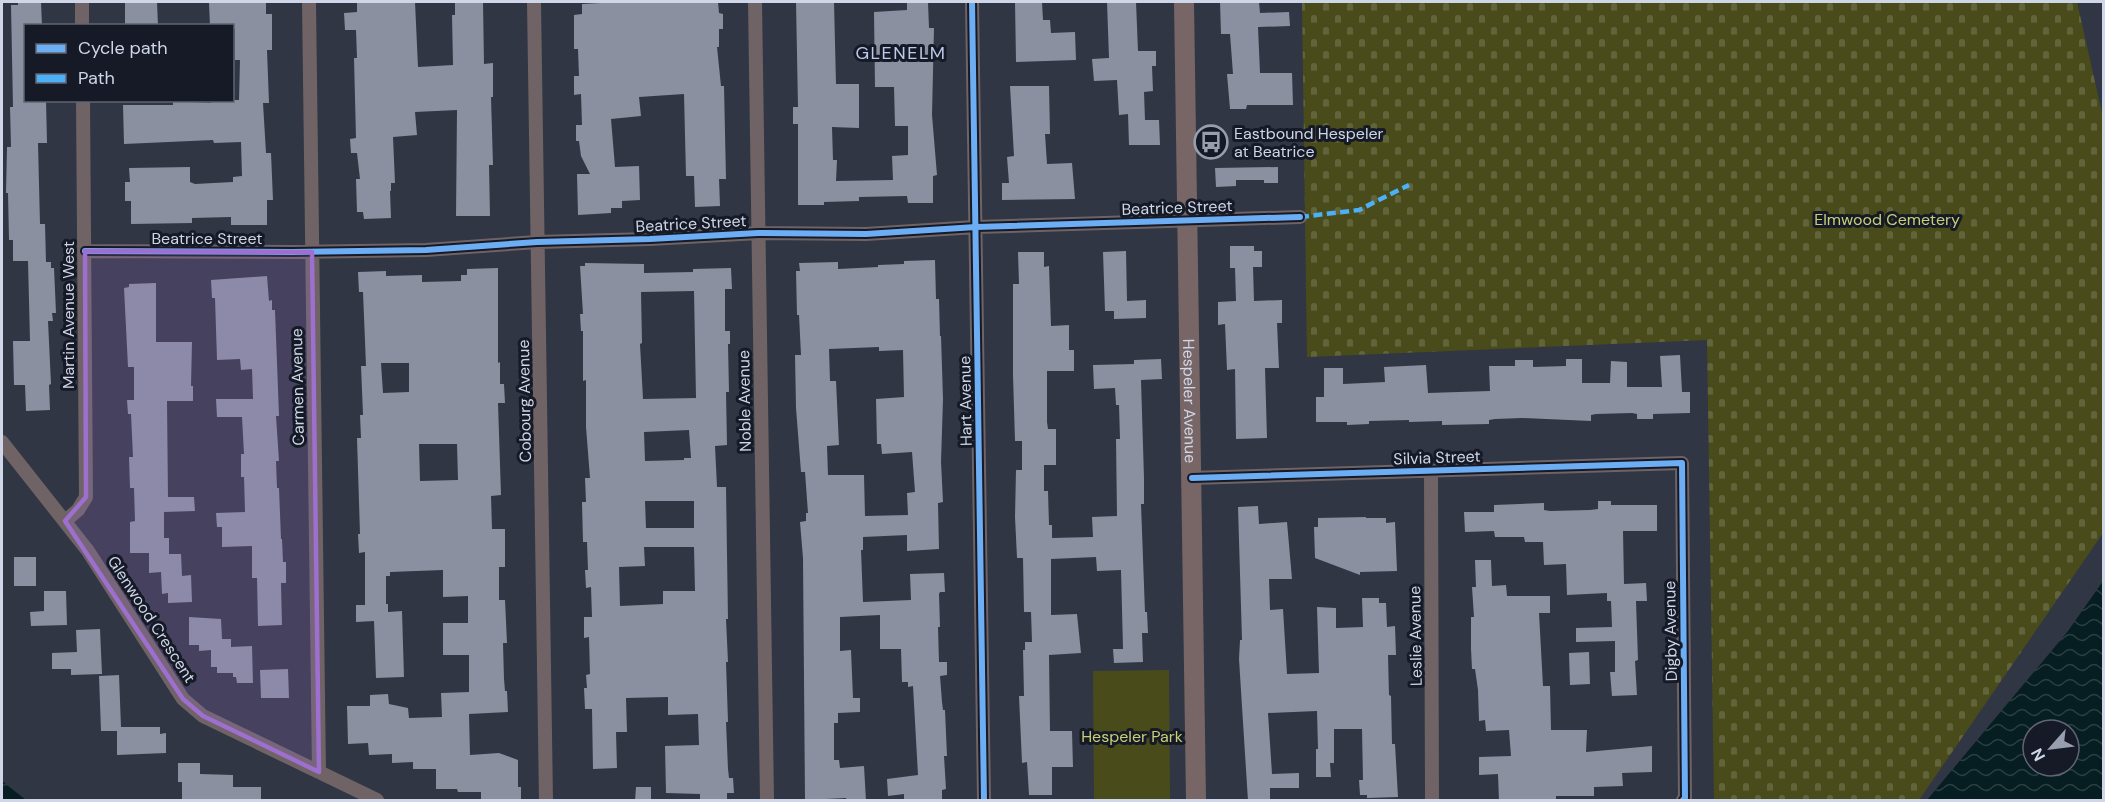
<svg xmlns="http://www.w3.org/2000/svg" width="2105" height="802" font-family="'DM Sans',sans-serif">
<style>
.cemetery{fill:url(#cemetery-stones)}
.green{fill:#494c1a}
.water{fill:url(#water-waves);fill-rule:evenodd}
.building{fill:#8a909f;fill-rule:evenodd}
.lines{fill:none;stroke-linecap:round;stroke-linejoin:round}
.street{stroke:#6f6365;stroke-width:14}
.secondary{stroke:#776665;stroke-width:20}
.quiet{stroke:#4cb0f7;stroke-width:4.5;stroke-dasharray:9 4.5;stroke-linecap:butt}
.cycleway-casing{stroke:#151a26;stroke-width:10}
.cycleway{stroke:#6dadf4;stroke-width:6}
.marked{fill:#9d70cf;fill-opacity:0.2;stroke:#9d70cf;stroke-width:4.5;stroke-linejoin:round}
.labels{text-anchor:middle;stroke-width:6;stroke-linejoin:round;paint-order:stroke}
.poi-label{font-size:16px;fill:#cfd6e7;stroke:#151a26;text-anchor:start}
.street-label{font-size:16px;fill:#cfd6e7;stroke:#151a26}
.park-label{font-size:16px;fill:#c9cf77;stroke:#151a26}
.neighbourhood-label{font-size:18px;letter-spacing:1.5px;fill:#bbc9ea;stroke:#151a26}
</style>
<defs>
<pattern id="cemetery-stones" width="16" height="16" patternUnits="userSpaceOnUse" patternTransform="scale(1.5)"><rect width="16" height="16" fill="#494c1a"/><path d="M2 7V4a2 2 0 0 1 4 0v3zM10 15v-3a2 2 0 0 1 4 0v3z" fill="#62653b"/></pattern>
<pattern id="water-waves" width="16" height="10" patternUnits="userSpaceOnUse" patternTransform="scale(1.5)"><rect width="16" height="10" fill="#061e21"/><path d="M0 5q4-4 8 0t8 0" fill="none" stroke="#293e41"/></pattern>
</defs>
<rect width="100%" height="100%" fill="#303644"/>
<path class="cemetery" d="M1302,2H2077L2104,122L2103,533L1919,800H1714L1707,340L1307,357Z"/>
<path class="green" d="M1169,670L1170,800H1094L1093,671Z"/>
<path class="water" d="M2103,581V800H1927L2068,631ZM2033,730H2069V766H2033Z
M2,781L26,800H2Z"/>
<path class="building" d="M18,2H41L42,26H26V100H46L47,143H38L40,224H45L46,262H51V268H54L55,290L56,313H52L53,321H48L51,384L49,385L50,410L26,411L25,385H14L13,341H30L28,261H13V240H9L8,193H6L7,147H11L10,107H13L11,5H18Z
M125,2H157L158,26H125Z
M231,2H266V14H272V50H267L269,103H263L266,153H271L273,200H267V225H231V217L192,218V223L131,224V201H125V182H130L129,168L190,167V182L195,184L233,182V177L242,176L241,142L214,143L213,140L124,144L123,105H173V101L211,103V100H239L240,60H235V29H232V26H210L209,3Z
M357,2H415L418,67L453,65L452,15H455V2H483L484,64L493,63V97H491L493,165H489L490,216H456L457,110L415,112L417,135L393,137L395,183H391V191H390L391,218L364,219L363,212H357L356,179H360L357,153H351L350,139L356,138L354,58H357L356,30H345L344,13L357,12Z
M619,2H718L719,13L723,14V29H719V47H717L721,86H724L726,179H719L720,206L695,207L694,176H686L684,94L639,97L641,116L611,119L615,167L639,166L640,200L622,201V208H611V213L578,215L577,174H590L581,156L579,141H576V125H582L581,94L574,95V76H579L578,49H574V15L582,14V4Z
M796,2H834L836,84H859V128L832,127L833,160H837L836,181L893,180L892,156L908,155V126H895L894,87H875L874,12L907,10V2H928L929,28H934L932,115L937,175L933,176V203H908L907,196L859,197V201L824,202V205H798V124H793V107H798Z
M1015,2H1042L1043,20H1050L1051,33L1075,32L1076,60L1016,62Z
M1107,2H1136L1138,51H1156V66H1152L1153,91L1144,92L1145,120H1159L1160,145H1129L1128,114L1119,115L1117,80L1094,81L1092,59L1109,58Z
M1220,2H1259L1260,13L1289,12L1290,26L1258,27L1260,73H1292L1293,105H1247L1246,109H1230L1227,74H1233L1230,34H1221Z
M1010,86H1049L1050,134H1045L1047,164L1072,163L1075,199L1002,200V183H1009L1007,157L1014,156Z
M1278,167V183H1264V180H1236V186L1216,187L1215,168Z
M1230,246H1254V251H1262V267H1253L1254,301L1282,300V323H1277L1279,368H1265L1267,438L1236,439L1235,369L1227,370L1225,324L1218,325V302L1236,301L1235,268H1230Z
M1126,251L1127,301L1146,300V318L1114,319V311H1105L1103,252Z
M1018,252H1044V267L1049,266L1051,326L1069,325V350H1074V371H1047V422L1048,429H1056V465H1044V491H1048L1049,525H1052V538L1093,537L1092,517L1117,516L1116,439H1120L1119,405H1116L1115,388L1094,389L1093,365L1134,364V360L1161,359L1162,379L1141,380L1144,478V504H1141L1145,612H1147L1148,633H1142L1143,662L1114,663L1113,649H1123L1121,570L1097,571L1096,557L1051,559V615L1077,614L1081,653L1049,655L1050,731H1072L1073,767H1052V795H1029L1027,762L1022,763L1019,696H1024L1023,650H1025V642H1032L1031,612H1024L1023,558H1017L1015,517L1016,470H1022V441H1015L1013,375V284H1019Z
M935,260L936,299H939L940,336H941L943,399L941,462L943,502L938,503L939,549L907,551V535L863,537V550H861L863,602L911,600L910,574L944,573L945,592H940L939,594L940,627H938L939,662H947V675L940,676L942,702L943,710H945L947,756H944L946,789L942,790V801H904V794L888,796L887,779L918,775L913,686L908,687V682H902L901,649H880V615L840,617V651L851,650L853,698H860V712L838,713V723H834V760H839L840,768L864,766L866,801H847L846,798L805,800L803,558L800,522L806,521V513H808L805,472H801L796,408L795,355H801L799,315H797L796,271H800L799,263L838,262V269L878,267V265L904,264V261ZM879,347V351L903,350L904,397L876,399L877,444H881L882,454L912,452L915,492L907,493L908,515L865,516L864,475H828L827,446L839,445L836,381H830L829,349Z
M585,263L644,264V273L693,272V269L731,268L732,289H725V331H730V344H728L729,392H726L727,445L715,446L717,487H726L728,619H726L728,662H726L728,722H726L728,769L729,778H733L734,793H727V801H700V794L666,793L665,746L699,745L698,714L668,715V697L626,698L627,732H616L617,768L593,769L592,709H585L584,688H587L586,675L590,674L589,637L584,638V617H592L591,587L586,588L585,570H588L587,542H583L582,502H586L585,478H590L586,427V380L583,381V331H581L580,314H583L580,266H585ZM694,291L696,398L643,399L640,344L642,343L641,292ZM689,430L691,458H684V460L645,461L644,432ZM645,501H694V528H646ZM644,547H694L695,591H663V604L620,606L619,567L645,566Z
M498,268V363L500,362V384H504L505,403H498L501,495L491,496L492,529H505V567H499V600H505L507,643H503L504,679L505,691H507L508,712L469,714L470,755L499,753L518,760V787H521V801H481V792H458L457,789H436V769H413V762L392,763V754L369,755L368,743L348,744L347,706H370V695L388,694L389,704L408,708L409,718L442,717L441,693L469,692V655H443V623H468V596L443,597V570L390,572V576H386V604H388V612L402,611L404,677L376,678L374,621L356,622V605H365V552L359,553L358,534H360L357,438H361L360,415H363L361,366H366L363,292H359L358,272L386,271V276L422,275V282L461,281V275H467V269ZM381,363H409V392L383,393ZM419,444H457L458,480L420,481Z
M267,276L269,301L272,300V310H275L279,416H276L279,461H276L277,488H279L281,539H282L283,562H286V583H281L282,625L258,626L257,578H252V546L222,547V527H217L216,513L245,512L244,477H241V454H244L242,417H217L216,399H253L252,369L241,370L240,359L217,360L215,298H212L211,280Z
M156,283V342H192L191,386H193V401H167L168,497H194L195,511L164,512V538H169V554H181L182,576L191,575L192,602L168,603V593L162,594L161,572L149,573V553H130V522L135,521L134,488H130L129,457H133L131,414H128L127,400H134V367H128L124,288L129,287V284Z
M1680,355L1682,392H1690V413L1653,414V419H1637V414L1632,413L1596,414L1591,415V421L1522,418L1495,419L1489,420V424L1442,425V421L1409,422V420L1369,421V424L1347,425V422H1316V397H1324V368H1343V384L1385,382L1384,367L1426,365L1428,393L1490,391L1489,366H1515V360H1533V367L1566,366V359H1582V383H1610L1611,361L1627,362V387H1662L1660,356Z
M1598,501H1611V505H1657V531H1623L1624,584L1646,583L1647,601H1636L1638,660L1635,661L1637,695L1612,696L1610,672H1615V641L1576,642V628L1612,627L1611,601H1607V593L1567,595L1566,564L1544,565L1543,542H1525L1524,537H1495L1494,531L1465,532L1464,512H1494V505L1544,503V510L1550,511L1590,510L1598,509Z
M1258,506L1259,524L1287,522L1292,579H1269L1270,610L1283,609L1287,674L1319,673L1317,607L1336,608V628L1363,627L1362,598H1379V603H1386L1387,627L1395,626L1396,655H1388L1389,695L1391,696L1392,744H1395L1398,797L1367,798V795H1360L1359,780H1363L1362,729H1334V763H1330L1331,777H1316V749H1318L1317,711L1268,713L1272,774L1299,773V788H1270V801H1248L1239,659L1240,640H1242L1238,507Z
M1366,517V518H1386V523L1395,522L1397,571L1360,572V575L1315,558L1314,527H1318V518Z
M14,557H36V586H14Z
M1475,560H1491L1492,586L1506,585L1507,596H1550V613H1539L1543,686H1550L1551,730H1587L1586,752L1652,746V772L1622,773L1623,786L1594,787V796H1556V801H1499L1498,774L1479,775V757L1511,756L1509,730L1486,731L1485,720L1479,721L1478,690L1475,669H1472L1471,649V617H1474L1472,587H1476Z
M44,591H66L67,625L31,626L30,612L44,611Z
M189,617L221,619L222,639H231V647L252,646L253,683H237L236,677H233V673H217V667H211V650L199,651V645H189Z
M100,629L102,674L71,675V669H52V653L77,652L76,630Z
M1589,652L1590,684L1570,685L1569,653Z
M288,669L289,698H261L260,670Z
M119,675L121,727H160V734L166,733V753L117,755V731H101L99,676Z
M178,763H200V774L233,775V787H261V801L182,799V782H178Z
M636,787H651V801H635Z"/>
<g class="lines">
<path class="street" d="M82,2V26
M309,2L319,772
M534,2L546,800
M755,2L767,800
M972,2L984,800
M85,251L292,252L426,250L537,242L650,239L758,233L866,234L976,227L1300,217
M2,442L88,551L183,699L203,716L377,800
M1431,471L1432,800
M1192,478L1682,463L1685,798L1683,800
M65,521L78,510L86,497L83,100"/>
<path class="secondary" id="s1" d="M1184,2L1196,800"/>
<path class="quiet" d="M1300,217L1359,210L1409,185"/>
<g class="cycleway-casing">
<path id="cycleway" d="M972,2L984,800
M85,251L292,252L426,250L537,242L650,239L758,233L866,234L976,227L1300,217
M1192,478L1682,463L1685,798L1683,800"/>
</g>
<use href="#cycleway" class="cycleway"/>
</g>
<path class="marked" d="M85,251L312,252L319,772L203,716L183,699L65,521L86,497Z"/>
<defs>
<g id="bus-ring" transform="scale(1.725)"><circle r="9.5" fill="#151a26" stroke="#979eae" stroke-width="1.5"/><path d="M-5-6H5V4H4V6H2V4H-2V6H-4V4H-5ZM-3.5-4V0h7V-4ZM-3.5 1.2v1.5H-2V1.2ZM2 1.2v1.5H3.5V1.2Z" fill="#979eae"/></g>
</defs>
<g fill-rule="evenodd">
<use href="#bus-ring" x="1211" y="142"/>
</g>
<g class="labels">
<g class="poi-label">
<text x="1234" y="139">Eastbound Hespeler<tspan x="1234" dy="18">at Beatrice</tspan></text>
</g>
<g class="street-label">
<text transform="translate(1177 207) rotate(-2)" y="6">Beatrice Street</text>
<text transform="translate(691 223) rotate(-3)" y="6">Beatrice Street</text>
<text x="207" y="244">Beatrice Street</text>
<text transform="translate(68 315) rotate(-90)" y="6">Martin Avenue West</text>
<text transform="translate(297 387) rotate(-91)" y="6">Carmen Avenue</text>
<text transform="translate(524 401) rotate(-91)" y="6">Cobourg Avenue</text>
<text transform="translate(744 401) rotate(-91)" y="6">Noble Avenue</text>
<text transform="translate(965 401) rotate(-91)" y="6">Hart Avenue</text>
<text dy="6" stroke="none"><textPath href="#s1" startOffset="399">Hespeler Avenue</textPath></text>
<text transform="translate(1437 457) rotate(-2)" y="6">Silvia Street</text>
<text transform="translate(152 619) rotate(57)" y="6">Glenwood Crescent</text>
<text transform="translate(1670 631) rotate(-91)" y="6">Digby Avenue</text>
<text transform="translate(1415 636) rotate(-91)" y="6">Leslie Avenue</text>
</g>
<g class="park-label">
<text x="1887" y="225">Elmwood Cemetery</text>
<text x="1132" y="742">Hespeler Park</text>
</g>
<g class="neighbourhood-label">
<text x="901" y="59">GLENELM</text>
</g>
</g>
<rect width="2105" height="802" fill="none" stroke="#cfd6e7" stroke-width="6"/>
<rect x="24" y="24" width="210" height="78" fill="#151a26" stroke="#5f6573" stroke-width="1.5"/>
<rect x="36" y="44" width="30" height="9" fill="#6dadf4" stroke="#5f6573" stroke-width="1.5"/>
<text x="78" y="54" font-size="18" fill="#cfd6e7">Cycle path</text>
<rect x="36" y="74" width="30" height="9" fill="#4cb0f7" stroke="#5f6573" stroke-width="1.5"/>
<text x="78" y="84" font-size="18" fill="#cfd6e7">Path</text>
<g transform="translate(2051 748) rotate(242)"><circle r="28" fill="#151a26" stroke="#5f6573" stroke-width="1.5"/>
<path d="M0-4.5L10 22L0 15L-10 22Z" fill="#979eae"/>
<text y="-9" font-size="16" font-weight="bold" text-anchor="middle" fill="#cfd6e7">N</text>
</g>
</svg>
